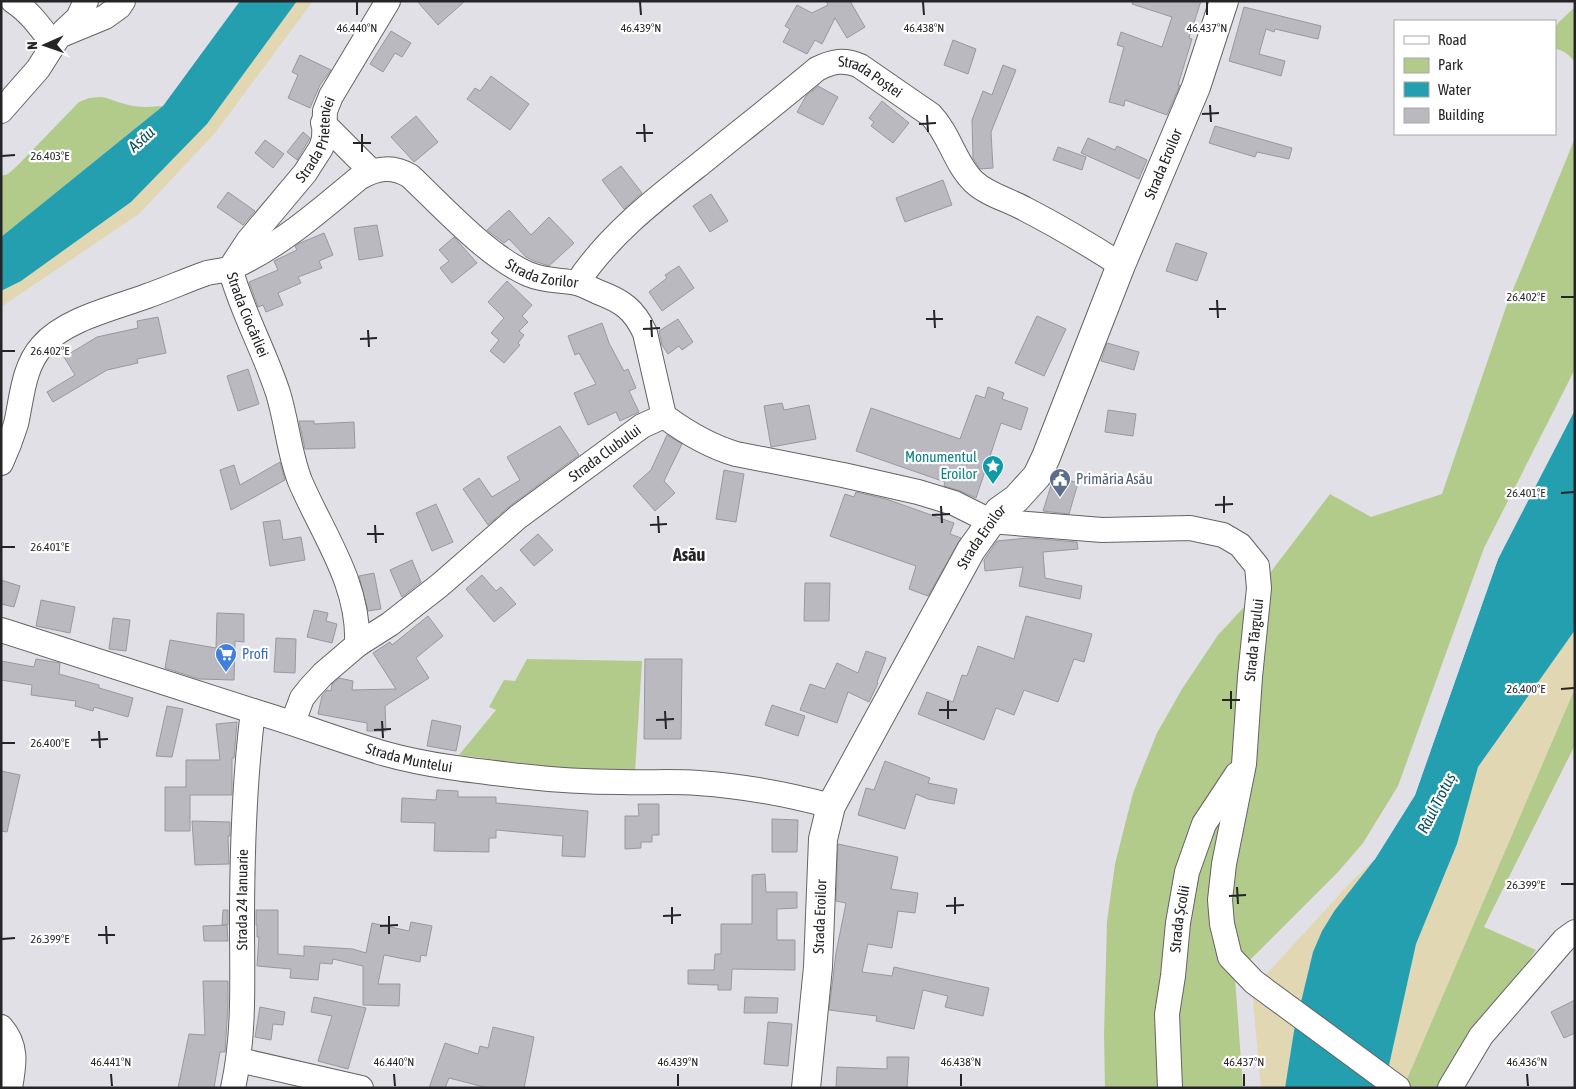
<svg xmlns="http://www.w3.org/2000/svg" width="1576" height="1089" font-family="'Asap Condensed',sans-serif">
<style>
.green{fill:#b2cb8b}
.sand{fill:#e1d7b3}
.water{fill:#249fb0}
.pier{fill:#e0e0e6}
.building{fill:#b9b9bf;stroke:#98989e}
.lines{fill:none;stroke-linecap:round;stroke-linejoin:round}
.minor-casing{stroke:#636368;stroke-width:26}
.major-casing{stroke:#636368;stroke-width:30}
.minor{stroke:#fff;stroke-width:24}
.major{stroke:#fff;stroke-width:28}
.ticks{fill:none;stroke:#252527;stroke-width:2}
.labels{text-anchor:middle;stroke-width:4.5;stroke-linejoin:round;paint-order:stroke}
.street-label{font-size:15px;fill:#252527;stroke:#fff}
.culture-label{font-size:15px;fill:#0d838f;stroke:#fff;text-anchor:end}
.service-label{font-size:15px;fill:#4e5e75;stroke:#fff;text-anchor:start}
.shop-label{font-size:15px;fill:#366cbe;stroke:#fff;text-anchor:start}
.water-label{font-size:16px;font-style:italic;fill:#0a4e57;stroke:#fff}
.quarter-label{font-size:18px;font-weight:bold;fill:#252527;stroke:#fff}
.ticks-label{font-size:12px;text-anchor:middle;fill:#252527;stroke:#fff;stroke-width:4.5;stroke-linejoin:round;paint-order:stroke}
</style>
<rect width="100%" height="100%" fill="#e0e0e6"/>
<path class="green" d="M1575,7V62C1569,55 1564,50 1555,49V28L1559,22Z
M101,97C110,98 116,102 125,104C138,108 150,107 163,106L1,237V176L8,174L18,165L79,102L89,98Z
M1575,138V369L1484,548L1398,786L1363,843L1338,872L1250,960L1235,978L1243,1088H1105L1104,1035L1107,922L1115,864L1133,793L1157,733L1182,689L1218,635L1245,606L1330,494L1371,517L1442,494L1506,307Z
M527,659L642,661L635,772L610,775L459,755L496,710L489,707L504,680L515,681Z
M1575,688V745L1484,927L1536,950L1445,1088H1403Z"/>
<path class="sand" d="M297,1H313L215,133L139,214L1,307V291L21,281L131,202L207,124Z
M1575,630V688L1403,1088H1384L1416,944L1457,844L1478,767Z
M1375,859L1335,910L1322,931L1313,952L1294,1031L1285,1088H1261L1252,990L1351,882Z"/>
<path class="water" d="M240,1H297L207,124L131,202L21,281L1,291V237L163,106Z
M1575,410V630L1478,767L1457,844L1416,944L1384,1088H1285L1294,1031L1313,952L1322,931L1335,910L1375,859L1415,795L1498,559Z"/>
<path class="pier" d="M1575,407L1498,559L1415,795L1375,859L1363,870L1373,857L1412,794L1495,558L1573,409Z"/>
<path class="building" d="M417,1H465L438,25Z
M826,1H850L865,27L847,38L835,18L822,44L815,40L807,54L783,42L790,29L785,26L797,5L812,13L828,5Z
M1133,1H1201L1189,38L1192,39L1178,85H1180L1167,115L1125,100L1124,106L1109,102L1124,47L1117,45L1121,32L1162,47L1172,17L1132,4Z
M1244,7L1321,26L1318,39L1275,29L1274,32L1266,29L1259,54L1285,61L1281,76L1229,61Z
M391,31L411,43L402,57L395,53L383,72L370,64Z
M953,40L976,49L968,74L944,65Z
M300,55L331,70L320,85L310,108L288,98L298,75L292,72Z
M1003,65L1016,70L991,132L993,168L980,169L973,158L972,120L983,91L992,95Z
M491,76L529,104L510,130L467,99L475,88L480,91Z
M818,86L838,97L823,125L797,112L806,96Z
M882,101L909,123L893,143L871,126L874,122L869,118Z
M416,116L438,142L414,162L391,137Z
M1215,126L1292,148L1289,159L1257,152L1255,157L1209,143Z
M303,132L310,138L297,160L287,152Z
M1088,138L1115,150L1117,146L1147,160L1139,179L1081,153Z
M265,140L284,154L273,168L255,153Z
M1058,147L1086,157L1082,170L1053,160Z
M621,166L642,193L624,209L602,180Z
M943,180L952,205L905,222L896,198Z
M228,192L255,211L243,225L217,207Z
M711,194L728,221L710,232L693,206Z
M509,210L531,235L549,217L574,243L549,266L534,261L526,257L509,239L504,243L487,230Z
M377,225L383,256L359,260L354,228Z
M324,233L333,255L319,261L322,268L298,277L301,283L278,293L283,305L266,312L263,305L258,307L249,282L278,270L274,261L297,250L295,246L300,243Z
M454,237L477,263L452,283L440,268L449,261L439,250Z
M1176,243L1207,253L1197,281L1166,271Z
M679,266L694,288L662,311L649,292L667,278L665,275Z
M507,281L532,305L522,316L528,322L519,331L524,335L518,343L520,345L504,363L490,351L499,340L491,333L504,318L488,302Z
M1037,316L1066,329L1044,376L1015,363Z
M158,317L166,353L137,359L138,363L107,370L53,402L47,392L75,375L64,357L97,337L138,328L137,321Z
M678,319L693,342L682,350L679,346L668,354L662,345L659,331Z
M602,323L609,343L624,371L628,369L636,388L629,391L639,412L620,421L616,412L588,425L574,393L596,384L579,353L575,355L568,336Z
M1107,343L1139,352L1134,370L1101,361Z
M248,369L259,404L238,411L227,376Z
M988,387L1004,393L1002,399L1028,408L1021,430L1001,423L976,498L960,491L944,486L945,482L856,451L871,408L960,439L976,395L985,398Z
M782,403L784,410L809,405L816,439L771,447L764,406Z
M1108,410L1136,414L1133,436L1105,432Z
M299,421H314V424L354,422L355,448L305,449Z
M560,426L579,455L510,506L488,525L463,489L479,478L492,497L520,480L507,457Z
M667,435L682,444L664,481L675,493L655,511L633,486L651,470Z
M280,462L285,480L231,510L220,470L234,465L240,485Z
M724,470L744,474L736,522L716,519Z
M1054,476L1078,483L1069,514L1043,511Z
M856,492L886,499L954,523L950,534L961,538L928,596L909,589L916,566L830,536L845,494L854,497Z
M436,504L453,542L432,551L416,513Z
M280,520L283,540L301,537L305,560L270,566L263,522Z
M538,534L553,550L534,566L520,550Z
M1028,538L1077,542L1078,549L1043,552L1045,578L1082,586L1080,599L1019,586L1023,567L985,571L984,560L997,541Z
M412,560L421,582L402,597L390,570Z
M374,573L381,609L368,611L359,576Z
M482,575L496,591L501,587L516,604L494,622L466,589Z
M1,580L20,586L14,607L1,604Z
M805,583H830L829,621H804Z
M41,600L75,607L70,633L36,626Z
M314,610L328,613L326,621L337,624L332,643L307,637Z
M217,613L244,614V642L235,641L234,680L199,679L165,668L170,640L216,648Z
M428,616L443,636L416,658L429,678L385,706L386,731H367V723L318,714L322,696L327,690L331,691L332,684L339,678L353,681L352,690L396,689L373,653L390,642L392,645Z
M1026,616L1092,634L1084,662L1074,659L1058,702L1024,690L1014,715L996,708L984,740L918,714L927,692L953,702L962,675L967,676L978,646L1014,659Z
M113,618L130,620L126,651L109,649Z
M276,638L296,639L295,673L274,672Z
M866,651L886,658L877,682L878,683L869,702L848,692L837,723L800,710L810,684L825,689L837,663L858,673Z
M36,659L60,663L59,674L99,685V688L133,698L128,717L94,707L93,711L75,706L76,701L31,695L32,685L1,680V661L34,667Z
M645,659H682L681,739H644Z
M772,705L805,716L798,736L765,725Z
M167,706L183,709L172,757L156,756Z
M432,720L461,726L456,751L427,746Z
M237,722L234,758H232V795H190V831H165V787H186V760H220L216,724Z
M885,761L930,778L928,783L957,789L954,804L928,799L916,794L905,829L858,815L866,788L874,790Z
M1,771L20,775L7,832L1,831Z
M437,790L458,791V797H496V803L588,811L585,857L562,856L563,836L496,830V838H489V852L434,851L435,823L401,822L402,798L436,800Z
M638,804H659V835H652V842H641V848L625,849V816H639Z
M772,819L798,820L797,852H772Z
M192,821L230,822V836H228L229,864L195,865Z
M838,844L898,857L891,889L918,893L915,913L898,911L892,948L868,944L862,972L892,976L894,967L989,988L983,1016L945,1007L948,996L923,990L914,1029L876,1021L877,1016L829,1010L836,953L846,903L836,901Z
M765,874L766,892H797V908L777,909V940H795V970L732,969L731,990H718V985L688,984V970H714L715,954H721V924H752V875Z
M223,910H228V925H222Z
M256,910H278V954L304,956V946L353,949L366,953L372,923L409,931L411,922L432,926L426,956L421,955L420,962L384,955L378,984H400L399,1006L363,1005V966L333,959L332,964L320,963L318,980L290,978L291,969L257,966L259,937H257V925H256Z
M227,925L228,941H204L203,926Z
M203,981H228V1006L225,1052H220L214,1088H178L189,1034L205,1035Z
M314,997L366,1008L348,1069L318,1061L332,1016L311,1012Z
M745,997L778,998L777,1013H744Z
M1575,1000V1033L1564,1038L1551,1012Z
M260,1007L285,1012L283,1025L273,1024L271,1040L255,1037Z
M768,1022L792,1024L788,1066L764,1064Z
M493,1027L534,1037L524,1088H488L449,1078L445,1088H429L445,1043L478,1054L480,1046L488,1048Z
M887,1057H909L907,1088H836L837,1067L887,1069Z"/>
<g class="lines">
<g class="minor-casing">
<g id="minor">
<path d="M13,1C30,12 41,28 53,44"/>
<path d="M64,31L78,18L86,1"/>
<path d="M1,111L38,69L59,36L105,17L119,7L123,1"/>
<path d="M323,123L371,171"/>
<path id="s1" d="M231,267L248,241L305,173L321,148L324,139L325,111L331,96L388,1"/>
<path id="s2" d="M230,268C242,312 264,350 278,393C287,422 289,453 300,481C323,535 360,584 357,645"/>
<path id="s3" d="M577,283C610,233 658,197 705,160C742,130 780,100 817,69C833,61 844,59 860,66L931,115C950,135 955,164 974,182C988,195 1009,200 1025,209C1058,226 1090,245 1121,265"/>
<path id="s4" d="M1,463C7,450 12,437 16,424C22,398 23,367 42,346C65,319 115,308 147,296C167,289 187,280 207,273C215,271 225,271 233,267C280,246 319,211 359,178C376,168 392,165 410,176C443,207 487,256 528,274C544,281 560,280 577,283C584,285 591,289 598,292C622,301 634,309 645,333L664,416"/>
<path id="s5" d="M1,630L253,711C298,724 341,741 386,754C429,766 476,771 520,776C554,780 588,782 622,782C647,783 673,781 698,783C743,786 787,794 831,806"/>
<path id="s6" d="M293,722L302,698L310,688L323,674L357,645L390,624L440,585L518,517L642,426L664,416C687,433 709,446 736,454L843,475L918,492L954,503L990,521L1102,530L1190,528L1223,535L1240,545L1257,566L1259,588L1250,677L1244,764L1224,864L1220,900L1222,924L1230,957L1254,982L1398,1088"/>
<path d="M1,1027C18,1046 14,1065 10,1088"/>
<path d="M239,1060L361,1088"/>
<path id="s7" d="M233,1088C245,1034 242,979 242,924C242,853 244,782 253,711"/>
<path id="s8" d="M1170,1088L1167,1014L1173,976L1178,923L1187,872L1204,824L1237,774"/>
<path d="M1450,1088L1481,1036L1564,940L1575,932"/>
</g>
</g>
<g class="major-casing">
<g id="major">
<path id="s9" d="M806,1088L818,967L823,839L831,806L971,550L999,511L1016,499L1037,476L1046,457L1121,265L1196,87L1224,1"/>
</g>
</g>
<use href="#minor" class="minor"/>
<use href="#major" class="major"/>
</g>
<path class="ticks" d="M357,2V15M640,2L641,15M923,2L924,15M1207,2V15M1210,105L1211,122M1202,114L1219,113M927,115L928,132M644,124L645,142M919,124L936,123M636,133H653M362,134V152M353,143H371M2,156L15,155M1561,297H1574M1217,300L1218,318M1209,309H1226M934,310L935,328M926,319H943M651,320L652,337M643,329L660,328M368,330L369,347M360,339L377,338M2,351H15M1561,493L1574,492M1224,496V513M1215,505L1233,504M941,506L942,523M932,515L950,514M658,516L659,533M375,525L376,543M650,525L667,524M367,534H384M2,547H15M1561,689L1574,688M1231,691V709M1222,700H1240M948,701V719M939,710H957M665,711L666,729M656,720L674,719M382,721L383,738M374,730L391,729M99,731L100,748M91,740L108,739M2,743H15M1561,884H1574M1237,887L1238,904M1229,896L1246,895M955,897V914M946,906L964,905M672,907V924M389,916V934M663,916L681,915M106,926L107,944M380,926L398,925M98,935H115M2,939L15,938M111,1074L112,1086M394,1074L395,1086M678,1074V1086M961,1074V1086M1244,1074V1086M1527,1074L1528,1086"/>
<defs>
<g id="sight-pin" transform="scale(1.125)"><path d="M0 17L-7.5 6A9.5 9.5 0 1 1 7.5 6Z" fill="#0f9aa8" stroke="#fff"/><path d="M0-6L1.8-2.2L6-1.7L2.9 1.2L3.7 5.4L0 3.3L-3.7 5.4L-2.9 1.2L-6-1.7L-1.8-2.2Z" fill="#fff"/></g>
<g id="civic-pin" transform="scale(1.125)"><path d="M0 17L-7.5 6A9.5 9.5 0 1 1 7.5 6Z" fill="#5c6f8a" stroke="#fff"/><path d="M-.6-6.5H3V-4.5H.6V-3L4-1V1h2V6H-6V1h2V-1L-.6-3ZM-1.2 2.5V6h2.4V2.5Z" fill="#fff"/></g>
<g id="supermarket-pin" transform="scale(1.125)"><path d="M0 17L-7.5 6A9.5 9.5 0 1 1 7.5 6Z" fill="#3f7fe0" stroke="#fff"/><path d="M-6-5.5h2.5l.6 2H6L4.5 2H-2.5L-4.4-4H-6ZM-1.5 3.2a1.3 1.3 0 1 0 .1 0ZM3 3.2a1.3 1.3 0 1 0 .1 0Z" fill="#fff"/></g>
</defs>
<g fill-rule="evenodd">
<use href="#sight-pin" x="993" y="466"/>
<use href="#civic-pin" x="1060" y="479"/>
<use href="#supermarket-pin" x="226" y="654"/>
</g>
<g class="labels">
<g class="street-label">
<text dy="5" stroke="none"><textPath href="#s3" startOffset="381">Strada Poștei</textPath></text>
<text dy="5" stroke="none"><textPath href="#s1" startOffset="156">Strada Prieteniei</textPath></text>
<text dy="5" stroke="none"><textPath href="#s9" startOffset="1012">Strada Eroilor</textPath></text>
<text dy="5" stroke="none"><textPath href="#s4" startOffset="710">Strada Zorilor</textPath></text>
<text dy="5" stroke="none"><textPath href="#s2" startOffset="50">Strada Ciocârliei</textPath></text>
<text dy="5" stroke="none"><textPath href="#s6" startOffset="416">Strada Clubului</textPath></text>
<text dy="5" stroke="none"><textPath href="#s9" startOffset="592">Strada Eroilor</textPath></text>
<text transform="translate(1254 640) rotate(-84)" y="5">Strada Târgului</text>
<text dy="5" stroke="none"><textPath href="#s5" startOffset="428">Strada Muntelui</textPath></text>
<text dy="5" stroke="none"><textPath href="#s7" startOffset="189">Strada 24 Ianuarie</textPath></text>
<text dy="5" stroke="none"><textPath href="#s9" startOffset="172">Strada Eroilor</textPath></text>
<text dy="5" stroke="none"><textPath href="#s8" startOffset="170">Strada Școlii</textPath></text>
</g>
<g class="culture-label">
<text x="977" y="462">Monumentul<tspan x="977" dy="17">Eroilor</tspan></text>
</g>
<g class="service-label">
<text x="1076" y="484">Primăria Asău</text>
</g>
<g class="shop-label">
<text x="242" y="659">Profi</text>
</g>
<g class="water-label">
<text transform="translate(141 139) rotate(-42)" y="6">Asău</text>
<text transform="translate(1436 803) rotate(-63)" y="6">Râul Trotuș</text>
</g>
<g class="quarter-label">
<text x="689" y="561">Asău</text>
</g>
</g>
<g class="ticks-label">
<text x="357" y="32">46.440°N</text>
<text x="641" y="32">46.439°N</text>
<text x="924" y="32">46.438°N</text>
<text x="1207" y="32">46.437°N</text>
<text x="50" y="160">26.403°E</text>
<text x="1526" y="301">26.402°E</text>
<text x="50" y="355">26.402°E</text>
<text x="1526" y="497">26.401°E</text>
<text x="50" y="551">26.401°E</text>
<text x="1526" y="693">26.400°E</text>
<text x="50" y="747">26.400°E</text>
<text x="1526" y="889">26.399°E</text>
<text x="50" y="943">26.399°E</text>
<text x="111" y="1066">46.441°N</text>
<text x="394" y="1066">46.440°N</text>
<text x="678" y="1066">46.439°N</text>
<text x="961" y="1066">46.438°N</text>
<text x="1244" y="1066">46.437°N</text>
<text x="1527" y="1066">46.436°N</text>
</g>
<rect width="1576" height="1089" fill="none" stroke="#252527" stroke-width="5"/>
<rect x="1394" y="20" width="162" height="115" fill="#ffffff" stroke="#a8a8a9"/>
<rect x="1404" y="36" width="25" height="8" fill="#ffffff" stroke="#a8a8a9"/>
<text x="1438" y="45" font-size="15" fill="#252527">Road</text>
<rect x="1404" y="58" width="25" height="15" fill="#b2cb8b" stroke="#a8a8a9"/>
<text x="1438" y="70" font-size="15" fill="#252527">Park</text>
<rect x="1404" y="82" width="25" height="15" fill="#249fb0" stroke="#a8a8a9"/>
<text x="1438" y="95" font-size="15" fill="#252527">Water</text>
<rect x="1404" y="108" width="25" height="15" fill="#b9b9bf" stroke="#a8a8a9"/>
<text x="1438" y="120" font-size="15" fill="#252527">Building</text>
<g transform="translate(45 45) rotate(268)" stroke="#ffffff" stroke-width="4" paint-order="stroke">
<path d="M0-4L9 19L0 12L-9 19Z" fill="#252527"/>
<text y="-8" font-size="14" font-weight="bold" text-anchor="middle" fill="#252527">N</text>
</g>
</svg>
